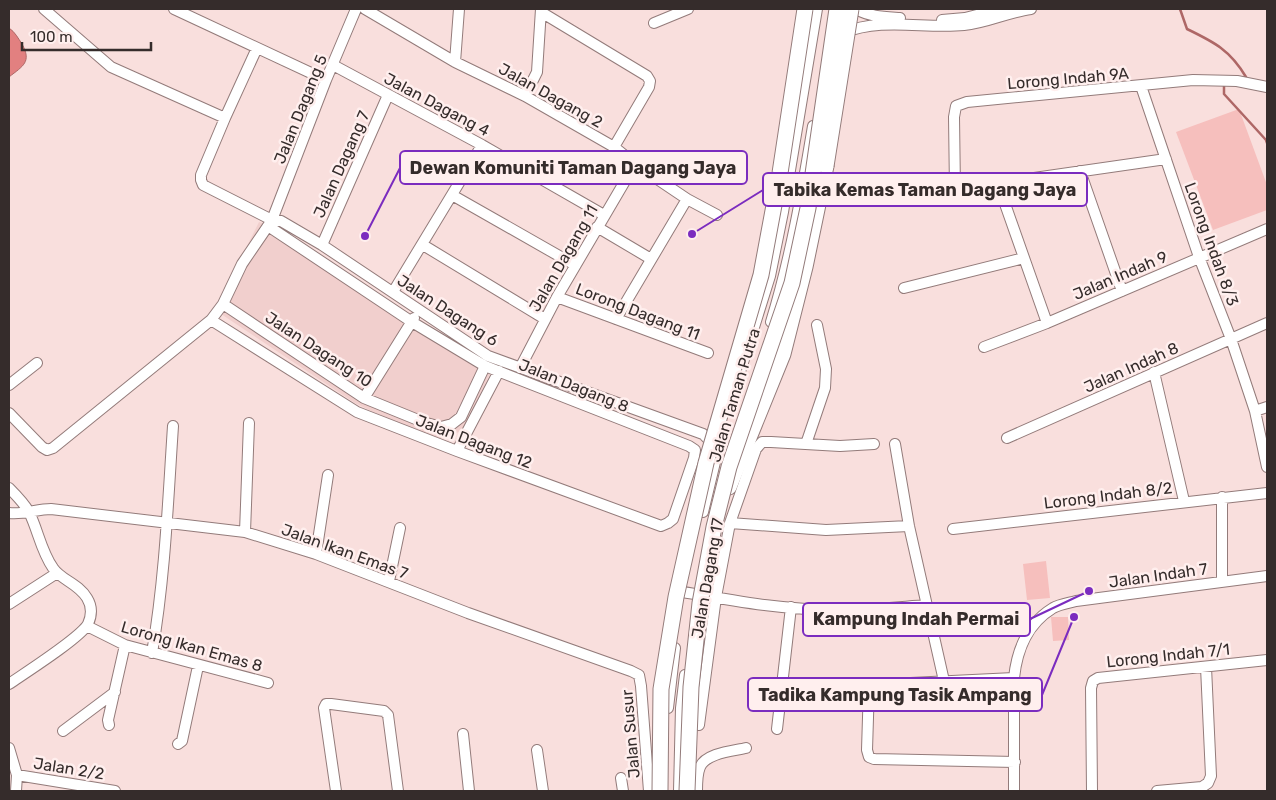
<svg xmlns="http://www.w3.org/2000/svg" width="1276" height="800" font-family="Rubik,sans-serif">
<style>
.built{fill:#f1cfcd}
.green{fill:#f6bfbd}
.water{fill:#e28080;stroke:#ae6766}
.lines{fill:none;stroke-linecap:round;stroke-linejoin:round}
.stream{stroke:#ae6766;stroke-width:2.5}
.minor-casing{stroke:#937b7a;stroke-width:12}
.highway-casing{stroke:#937b7a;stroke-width:17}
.minor{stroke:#fff;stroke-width:10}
.highway{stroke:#fff;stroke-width:15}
.highway-bridge-casing{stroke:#937b7a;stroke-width:17;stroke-linecap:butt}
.highway-bridge{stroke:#fff;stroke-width:15}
.labels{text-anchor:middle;stroke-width:5;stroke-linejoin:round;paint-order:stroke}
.street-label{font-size:16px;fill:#352c2b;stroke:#ffefee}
.leader{fill:none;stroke:#7b2cbf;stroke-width:2}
.callout-dot{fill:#7b2cbf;stroke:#ffefee;stroke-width:2}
.callout{fill:#ffefee;stroke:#7b2cbf;stroke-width:2}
.callout-label{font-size:18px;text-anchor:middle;font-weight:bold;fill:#352c2b}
</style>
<rect width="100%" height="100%" fill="#f9dfdd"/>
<path class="built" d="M259,222L278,227L425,324L494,365L466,425L457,433L440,438L420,432L369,410L355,403L215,310Z"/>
<path class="green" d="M1239,109L1267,185V210L1213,230L1176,132Z
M1046,561L1050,598L1027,600L1023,564Z
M1051,617H1068L1069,640L1053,641Z"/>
<path class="water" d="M9,28C15,32 18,38 22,44C32,62 23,66 9,77Z"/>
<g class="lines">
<path class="stream" d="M1180,9L1187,29C1214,42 1230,50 1246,77L1245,79
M1224,84V94L1266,140L1267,143"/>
<g class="minor-casing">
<path id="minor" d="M44,9L111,67L225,118
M174,9L326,80
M365,9L455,62L525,96L614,147L635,164L687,199L717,215
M856,9C870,17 884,17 900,18
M541,12L647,76L650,81L649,87L614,147
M942,20L965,18L1000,9
M654,23L688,9
M843,33C882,17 924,29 964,25C987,23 1008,12 1031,9
M257,48L225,118L201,175V180L203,185L272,220L281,221L322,245L488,356L703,434L714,445
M455,62L459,9
M333,65L482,145L604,215
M1141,86L1199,257L1231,339L1255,411L1267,467
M525,96L537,72L541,9
M1080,171L1122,291
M998,184L1047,323
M955,190L954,117L956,106L967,102L1193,80L1237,81L1267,87
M452,195L575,265
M889,199L1166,159
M597,227L651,259
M322,245L388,95
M423,245L545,319
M904,288L1024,258
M393,292L482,145
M557,297L708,353
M223,304L364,398L423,422L441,427L452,424L461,417L485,366
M616,319L687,199
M211,320L357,412L457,451L661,526L668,523L673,519L694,458L695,450L689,446L485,366L412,322L268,226
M771,322C791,257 802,192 813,126
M984,347L1047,323L1267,229
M520,368L557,297L635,164
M1154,372L1184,501
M9,385L37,363
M735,388L770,276L783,212L817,9
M364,398L414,318
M1255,411L1267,407
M9,413L42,447L47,450L53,448L211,320L223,304L242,264L272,220L326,80L356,9
M1007,438L1267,323
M806,444L825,388L826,369L817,325
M895,444L909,526L944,681
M457,451L499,371
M9,488C16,495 24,503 29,512C38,530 41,551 53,568C61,580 78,583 87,598C92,606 92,615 88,624C80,638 25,673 9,684
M1222,497V581
M703,512L722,433
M9,513C23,515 37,509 51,509L245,532L316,554L468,613L631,671L639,675L641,686L649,791
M730,523L826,530L909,526
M953,529L1267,493
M245,532L249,423
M316,554L328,475
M389,581L400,528
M683,592C735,601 789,611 843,610C871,610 899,607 927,605
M9,604L57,573
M87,626L125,645L268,683
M152,653C165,578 168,501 173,426
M783,684L869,685L1014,678
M869,685L867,750L869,757L874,759L1015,762
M668,708L675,648
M109,725L108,720L125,645
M699,725L716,597L730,523L756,449L762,442H771L840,446L874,444
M777,729L791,607
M63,731L115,692
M463,734L469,791
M178,744L182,741L198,666
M9,748L17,775L16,791
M537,750L543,791
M17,775L115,791
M621,778L623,791
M336,791L324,708L326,704H331L384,711L388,715L398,791
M679,791L681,708L685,675
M697,791C697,784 697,774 700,767C706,753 733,751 746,748
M1014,791V678C1017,649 1027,624 1053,608C1060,604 1069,603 1076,601L1267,576
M1092,791L1091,688L1093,681L1098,678L1267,660
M1157,791L1202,787L1208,783L1211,776L1206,667"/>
</g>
<g class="highway-casing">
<path id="highway" d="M729,487L783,354L805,267L826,166"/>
</g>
<use href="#minor" class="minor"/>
<use href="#highway" class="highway"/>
<g class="highway-bridge-casing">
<path id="highway-bridge" d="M826,166L851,9
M660,791L661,689L676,597L706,463L761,275L780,173L805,9
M687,791L691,687L700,603L714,527L729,467L792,283L808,208L837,9"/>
</g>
<use href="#highway-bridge" class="highway-bridge"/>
</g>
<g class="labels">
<g class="street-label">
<text transform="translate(1068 78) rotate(-5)" y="6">Lorong Indah 9A</text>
<text transform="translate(551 95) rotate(29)" y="6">Jalan Dagang 2</text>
<text transform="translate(437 104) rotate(28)" y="6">Jalan Dagang 4</text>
<text transform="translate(300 109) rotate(-68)" y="6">Jalan Dagang 5</text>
<text transform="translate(341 164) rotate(-66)" y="6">Jalan Dagang 7</text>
<text transform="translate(1212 244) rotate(70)" y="6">Lorong Indah 8/3</text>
<text transform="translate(563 258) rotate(-60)" y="6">Jalan Dagang 11</text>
<text transform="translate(1120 275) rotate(-23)" y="6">Jalan Indah 9</text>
<text transform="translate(448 310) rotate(33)" y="6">Jalan Dagang 6</text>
<text transform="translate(638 311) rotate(21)" y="6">Lorong Dagang 11</text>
<text transform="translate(319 349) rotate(33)" y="6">Jalan Dagang 10</text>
<text transform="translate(1131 367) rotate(-24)" y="6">Jalan Indah 8</text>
<text transform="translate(574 385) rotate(22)" y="6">Jalan Dagang 8</text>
<text transform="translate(734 395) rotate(-73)" y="6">Jalan Taman Putra</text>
<text transform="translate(474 441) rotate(21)" y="6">Jalan Dagang 12</text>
<text transform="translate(1108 495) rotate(-7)" y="6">Lorong Indah 8/2</text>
<text transform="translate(345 551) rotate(20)" y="6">Jalan Ikan Emas 7</text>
<text transform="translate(1158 575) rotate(-8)" y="6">Jalan Indah 7</text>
<text transform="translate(707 578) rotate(-80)" y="6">Jalan Dagang 17</text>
<text transform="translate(192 646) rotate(16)" y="6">Lorong Ikan Emas 8</text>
<text transform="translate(1168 655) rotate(-6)" y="6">Lorong Indah 7/1</text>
<text transform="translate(630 734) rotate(-95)" y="6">Jalan Susur</text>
<text transform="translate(69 768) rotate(9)" y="6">Jalan 2/2</text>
</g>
</g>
<path class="leader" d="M365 236L400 168M692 234L763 190M1089 591L1030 619M1074 617L1042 695"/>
<g class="callout-dot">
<circle cx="365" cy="236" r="5"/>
<circle cx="692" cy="234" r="5"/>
<circle cx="1089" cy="591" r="5"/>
<circle cx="1074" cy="617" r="5"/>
</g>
<g class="callout">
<rect x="400" y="151" width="347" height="33" rx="5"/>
<rect x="763" y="173" width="324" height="33" rx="5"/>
<rect x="803" y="603" width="227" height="33" rx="5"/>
<rect x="748" y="678" width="294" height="33" rx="5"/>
</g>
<g class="callout-label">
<text x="573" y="174">Dewan Komuniti Taman Dagang Jaya</text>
<text x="925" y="196">Tabika Kemas Taman Dagang Jaya</text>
<text x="916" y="625">Kampung Indah Permai</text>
<text x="895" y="701">Tadika Kampung Tasik Ampang</text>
</g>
<rect width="1276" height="800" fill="none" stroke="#352c2b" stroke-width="20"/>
<path d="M22 42v8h129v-8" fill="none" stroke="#352c2b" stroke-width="2.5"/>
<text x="30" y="42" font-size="15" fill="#352c2b" stroke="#ffefee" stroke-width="4" paint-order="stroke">100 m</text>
</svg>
